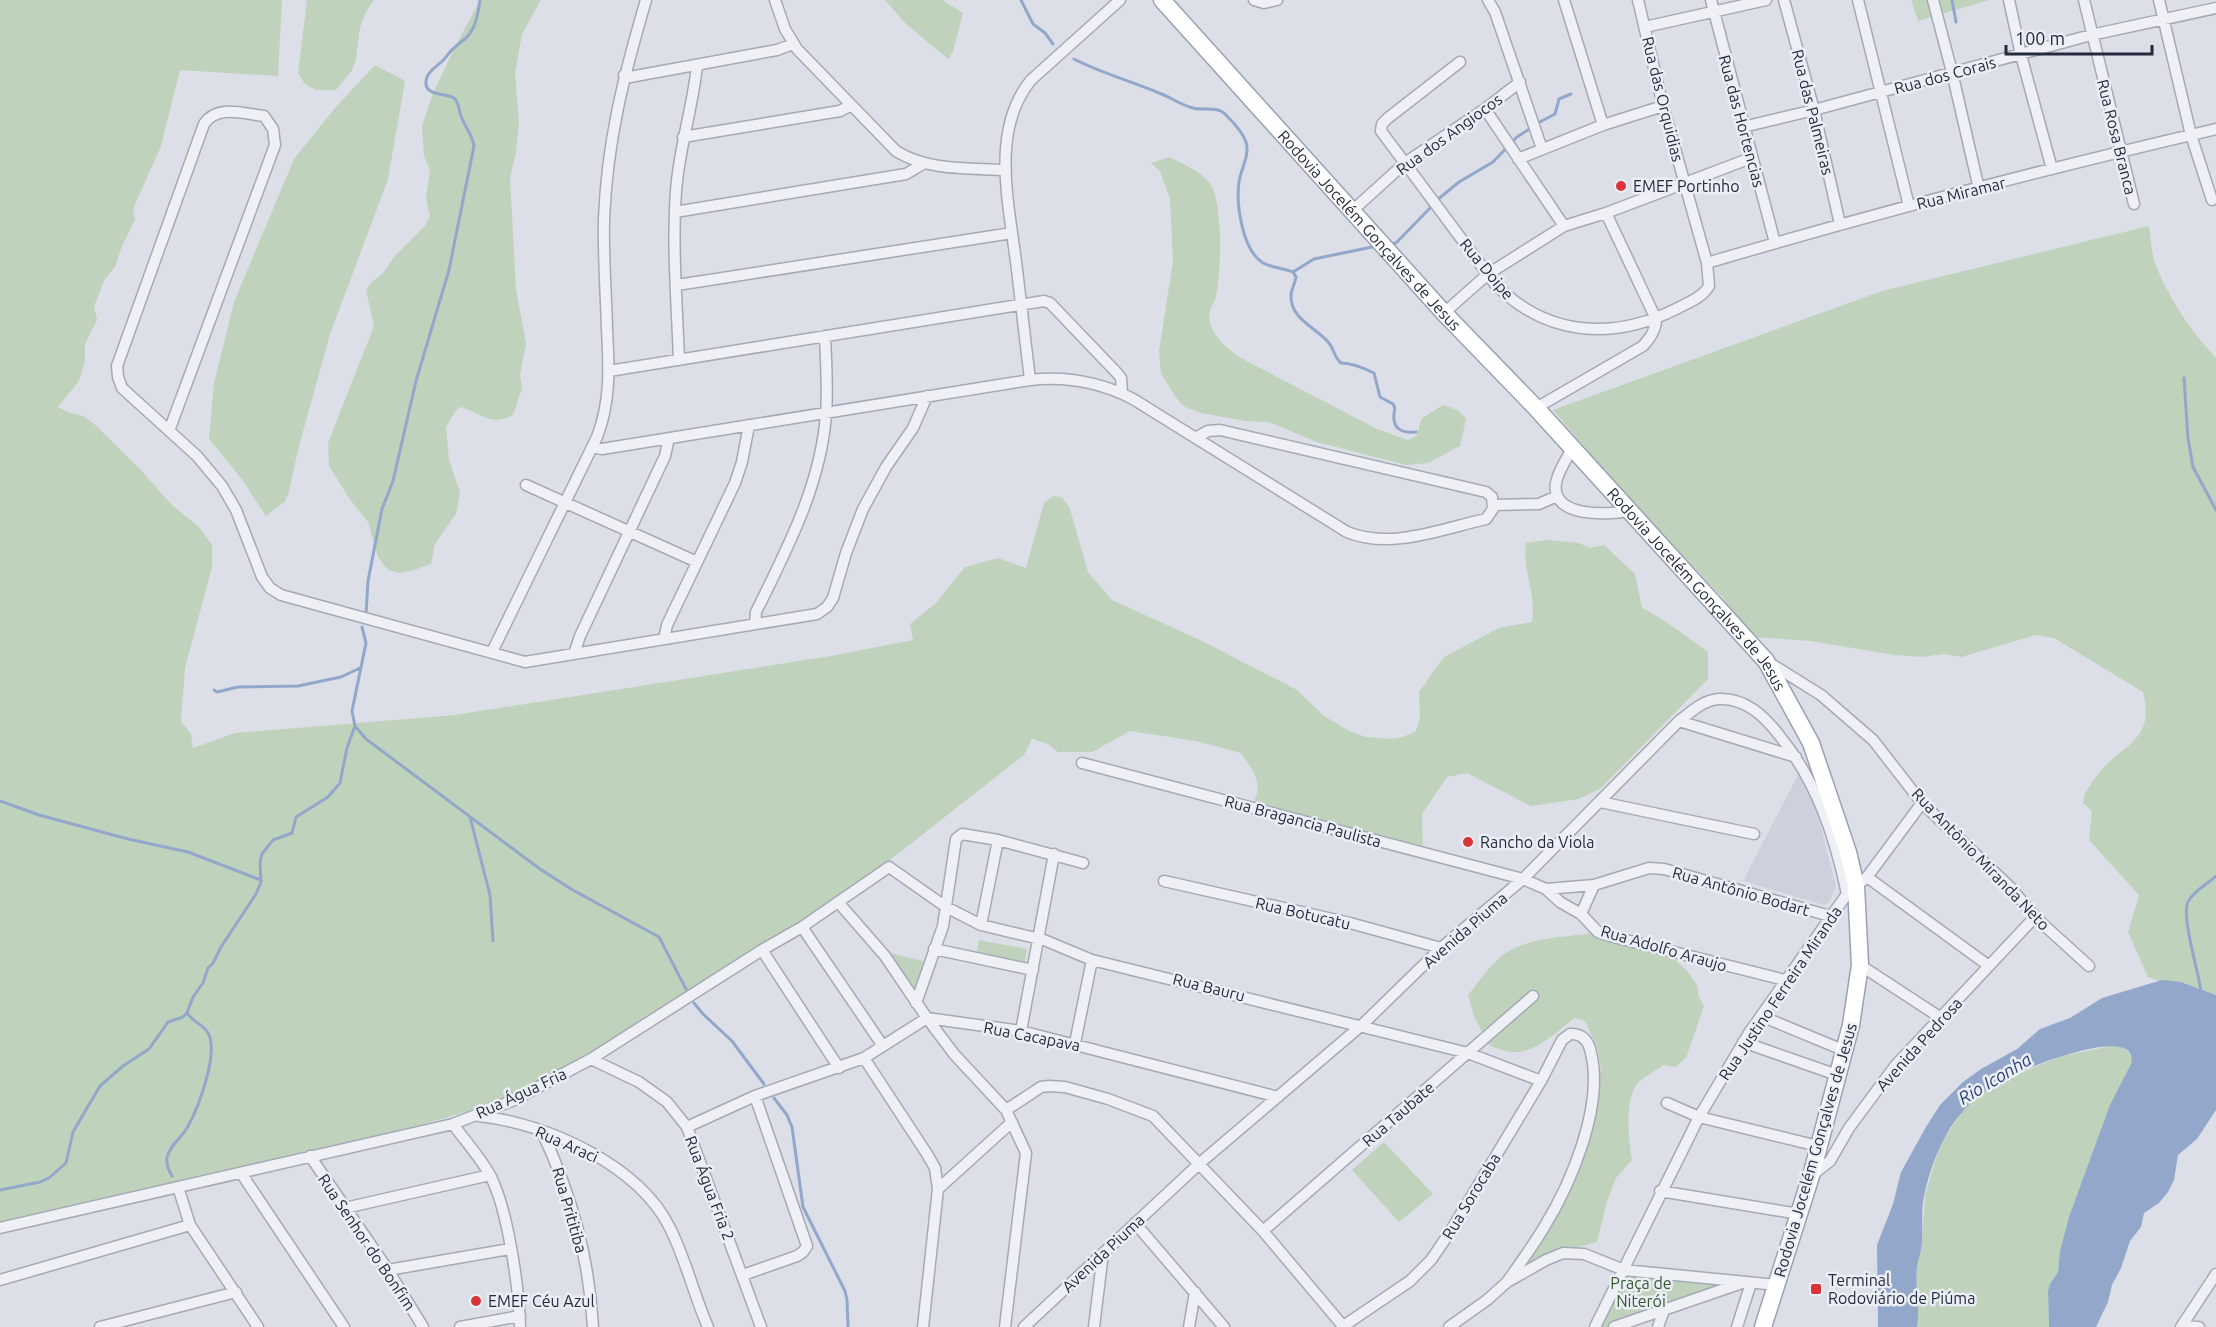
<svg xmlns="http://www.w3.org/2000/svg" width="2216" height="1327" font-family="Ubuntu,sans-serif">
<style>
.built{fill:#cdd1dd}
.green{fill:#bfd2bc}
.water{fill:#93a7cb}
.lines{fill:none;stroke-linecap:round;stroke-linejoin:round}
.stream{stroke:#93a7cb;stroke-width:3}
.street-casing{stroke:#a5a9b5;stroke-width:13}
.primary-casing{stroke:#9aa1b4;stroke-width:19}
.street{stroke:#eff0f5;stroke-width:10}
.primary{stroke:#fff;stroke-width:16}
.poi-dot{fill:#d93439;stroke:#ebeef5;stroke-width:2}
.labels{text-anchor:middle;stroke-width:5;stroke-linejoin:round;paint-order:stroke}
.street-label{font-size:16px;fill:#242b3f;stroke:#ebeef5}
.poi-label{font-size:16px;fill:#242b3f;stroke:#ebeef5;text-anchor:start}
.park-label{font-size:16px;fill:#335b31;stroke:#ebeef5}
.water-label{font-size:18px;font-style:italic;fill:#2b4376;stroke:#ebeef5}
</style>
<rect width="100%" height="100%" fill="#dcdfe7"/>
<path class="built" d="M1799,773L1810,785L1836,886L1830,901L1824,905L1743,881Z"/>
<path class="green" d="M0,0H282L278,76L180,70L161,146L133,209L135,220L122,246L115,267L105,279L94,306L97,320L85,344V360L79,381L58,407L70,413L83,416L93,423L139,468L171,504L200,528L212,545V567L185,668L181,721L191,734L193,748L235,733L455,715L831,656L913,640L910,624L936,603L965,567L998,558L1026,568L1044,503L1053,496L1062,497L1070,509L1088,572L1112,600L1202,641L1297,690L1324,716L1349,731L1366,737L1390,739L1403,737L1416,731L1420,717L1419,692L1444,657L1499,628L1532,622C1537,595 1522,570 1526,543L1547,540L1579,543L1590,548L1604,545L1635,574L1642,608L1662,619L1708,652V679L1601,788L1579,799L1531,806L1467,773L1447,777L1422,814L1423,853L1252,805C1265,784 1253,771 1241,753L1196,741L1130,731L1092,752H1058L1048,744L1032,739L1024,755L886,863L748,960L649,1022L503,1101L424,1124L261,1166L0,1227Z
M307,0H374L367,10L360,27L356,59L352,70L336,90H316L305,84L298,73Z
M480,0H541L522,34L515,74L519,123L516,152L510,178L516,289L526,344L520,375L522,388L513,415C492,426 482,415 462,407L457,409L446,427L449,460L460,492L456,514L435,544L431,564L414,570L399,573L388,570L378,557L368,522L349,498L329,466L328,443L374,326L366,290L371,283L384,272L394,257L425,226L430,216L426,198L430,170L424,156L422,126L432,96L452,53Z
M885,0H942L963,13L953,52L948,59L906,24Z
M1911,0H1989L1918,21Z
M375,65L405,81L388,179L330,334L298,450L289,491L285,501L266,516L241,478L209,439L214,383L234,302L294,159L335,108Z
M1170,157C1182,164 1200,171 1209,182C1224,201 1221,273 1216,296C1213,306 1207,312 1210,323C1215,339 1226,347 1239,357L1377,429L1408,440L1416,436L1422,418L1443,405L1458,410L1466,419L1460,446L1428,463L1406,465L1317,442L1269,422L1245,421L1201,413L1185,407L1177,399L1161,374L1159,351L1173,261L1170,199L1160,171L1151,163Z
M2149,226C2151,238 2151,252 2155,263C2168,298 2191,331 2216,358V995L2181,982L2159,981L2148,977L2128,932L2139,895L2089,840L2092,811L2083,803C2084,792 2089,787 2095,778C2120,743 2156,744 2143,692L2054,638L2036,635L1961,657L1944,654L1922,657L1895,655L1811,641L1753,637L1722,597L1614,482L1553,410L1882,291Z
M1591,933L1672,957L1688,972L1697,985L1699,997L1704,1006L1686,1058L1675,1067L1664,1065C1656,1070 1647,1075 1640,1081C1623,1096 1629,1140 1632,1160L1616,1178L1607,1201L1597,1242L1556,1253L1526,1270L1531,1247L1572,1171L1585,1132L1601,1071L1597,1047L1585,1021L1574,1018C1558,1031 1535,1054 1512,1052C1505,1052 1496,1048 1489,1045L1474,1016L1468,995C1478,983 1487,969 1498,959C1522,937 1561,938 1591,933Z
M979,940L1027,949L1024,968L976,958Z
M890,953L931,963L922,998Z
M2116,1045C2126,1048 2133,1053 2131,1064L2069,1217L2060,1251L2058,1272L2050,1284L2048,1291L2049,1327H1917V1268L1922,1244L1925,1195L1940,1145L1964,1109L1981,1094L2013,1076L2062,1056Z
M1384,1142L1433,1194L1399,1222L1352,1170Z
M1627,1268L1750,1279L1612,1327H1596Z"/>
<path class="water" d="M2162,980L2181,982L2216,995V1110L2197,1139L2178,1155L2174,1180L2168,1192L2159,1203L2144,1213L2141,1227L2130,1241L2121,1268L2112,1285L2108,1302L2096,1327H2049L2048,1291L2050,1284L2058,1272L2060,1251L2069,1217L2110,1105L2131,1064C2136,1042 2107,1046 2094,1048C2056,1055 1989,1080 1964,1110C1943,1133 1931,1165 1924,1196C1921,1210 1923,1226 1922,1241C1922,1250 1918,1259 1917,1268C1915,1288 1920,1307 1917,1327H1878L1877,1245L1893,1204L1901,1172L1926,1127L1940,1105L1963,1082L1981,1069L2017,1049L2040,1029L2070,1018L2102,998Z"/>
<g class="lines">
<path class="stream" d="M1021,0L1033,24L1045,33L1053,44
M1952,0L1956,22
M1074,59C1101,73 1131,81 1159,93C1170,97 1181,105 1193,108C1205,111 1218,105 1227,116C1234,123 1243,133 1246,142C1250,156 1241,168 1239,182C1236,204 1242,250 1263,263C1272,268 1284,268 1293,272L1296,277C1295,284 1291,289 1291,296C1291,320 1316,327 1329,343C1334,349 1334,357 1341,363C1351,363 1364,368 1374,373L1380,397L1393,404L1395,408C1391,425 1397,434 1416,432
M1536,124L1555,114L1559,99L1571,94
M1437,200L1459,182L1493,162L1517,137L1531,128
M1389,244L1396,243L1433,205
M1293,272L1314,259L1377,246
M2184,378L2188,438L2193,467L2216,510
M366,614L368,581L382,509L393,481L416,381L449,270L474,146C472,134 465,127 461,116C459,111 459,103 455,99C448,92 420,98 427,77C430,69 441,64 446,57C452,48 458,45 466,38C476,28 478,14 480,0
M362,627L366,643L352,711L355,726L366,739L540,869L571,889L659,937L687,991
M214,690L217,692L238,687L298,686L341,677L360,668
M0,801L39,815L128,839L188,852L261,880
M470,817L490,895L493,941
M2201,992C2199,972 2181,918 2188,902C2193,891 2208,884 2216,876
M694,1003L703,1014L732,1041L764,1084
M774,1098L787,1115L792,1127L803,1207L845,1291L847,1300L848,1327
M172,1176C169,1171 166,1164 167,1158C169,1146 181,1138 187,1128C198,1109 218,1056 209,1035C205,1024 193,1023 187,1013
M0,1190L40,1182L49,1178L66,1163L73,1132L100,1086L123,1066L149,1049L168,1022L183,1017L187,1013L193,997L203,983L208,968L213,963L221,947L256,894L261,882L260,862L262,854L273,840L292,833L296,817L328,797L340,783L347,748L355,726"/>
<g class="street-casing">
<path id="street" d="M775,0L785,29L797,49L896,151C928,171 968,168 1005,170
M1254,0L1264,3L1277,0
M1488,0L1495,12L1542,149
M1564,0L1603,125
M1711,0L1775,243
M1784,0L1814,110L1840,224
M1858,0L1909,206
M1933,0L1952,72L1979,189
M2009,0L2021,55L2052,169
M2084,0L2134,204
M2159,0L2191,135L2212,200
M1645,27L1766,0
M1460,62L1388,118L1382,124L1381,131L1495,284C1546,336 1612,341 1676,309C1687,303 1702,298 1709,286L1707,263L1663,106L1638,0
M624,75L630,77L777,50L793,44
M1485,109L1564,226
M1743,127L1814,110L2091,35L2216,8
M683,137L840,111L851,105
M1518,159L1603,125L1663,106
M1352,211L1405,163L1485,109L1520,82
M675,212L906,174L923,164
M1707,263C1875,213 2045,169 2216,129
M677,285L1012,233
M1444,313L1488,274L1564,226L1606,213L1751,158
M679,360C677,304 672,247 676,191C679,148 693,107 697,65
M609,371L1044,301L1050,303L1117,373L1121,378L1122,393
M1030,380C1025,340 1021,301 1016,262C1009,204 990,130 1031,80L1120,0
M1536,408L1643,346C1650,338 1656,330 1656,319L1606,213
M169,431L275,145L273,129L264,116C244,114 217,104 204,124L117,366L118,377L122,388L197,456L222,486L236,510L262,577L270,588L281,595L525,662L817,614L827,607L833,598L846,553L863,509L886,467L913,428L927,396
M592,447L602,449L1030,380C1067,376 1100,382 1133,399L1347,532C1391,550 1441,529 1486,519L1493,509L1492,497L1486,492L1220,430L1208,431L1197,437
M1572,448C1567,459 1558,471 1556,483C1550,518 1608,515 1629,511
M526,485L697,562
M1494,505L1539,504L1557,496
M755,624L756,612C787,549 821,485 826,414C828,388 826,362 825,336
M664,639L667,625L735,483L742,462L749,425
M492,652L597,437C611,401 609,366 607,329C606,292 603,255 604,219C607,141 624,75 646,0
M574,654L580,636L665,456L669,438
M1768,662L1821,695L1873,740L1922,803L2011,888L2035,917L2089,966
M1679,721L1796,757
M1082,763L1523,879L1546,889L1560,902L1581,914L1598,932L1606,935L1785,980
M1600,802L1754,834
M1867,877L1989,966
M1164,881L1350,923L1441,948
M1546,889L1594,885L1649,868L1664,869L1830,916
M838,902L885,956L927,1018L1021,1031L1278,1097
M1581,914L1594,885
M981,925L998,840
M802,927L883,1046
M934,949L1033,970
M762,950L839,1068
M1860,965L1941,1018
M916,1003L943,926L956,839L962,834L998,840L1083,863
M1761,1016L1843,1050
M1021,1031L1054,854
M1743,1042L1837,1075
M1075,1043L1092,960
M864,1058L927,1154L935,1168L938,1189
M591,1059L639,1082L667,1102L687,1127L761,1327
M1667,1103L1699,1117L1818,1146
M1006,1110L1041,1087L1049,1086L1065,1087L1108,1099L1153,1116L1263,1231L1343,1326
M479,1116C546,1123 639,1165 670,1228C686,1260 694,1295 708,1327
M453,1124C465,1141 481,1158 491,1177C508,1211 519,1288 520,1327
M687,1127L755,1096L864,1058L927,1018L954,1054L1006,1110L1026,1153L1005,1327
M542,1132C572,1196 589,1257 593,1327
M310,1156L388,1270L423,1327
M241,1173L344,1327
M1811,1176L1830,1161L1849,1128L1895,1066L2035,917
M178,1187L190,1225L258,1327
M1660,1191L1799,1214
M345,1208L490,1175
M1135,1223L1224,1327
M0,1228L453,1124L514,1100L591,1059L762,950L802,927L889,867L946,907L981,925L1044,940L1092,960L1468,1053L1541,1081
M1263,1231L1533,996
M388,1270L510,1249
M743,1275L797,1256L803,1252L807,1246L755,1096
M0,1280L190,1225
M2182,1326L2199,1327
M100,1327L236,1292
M460,1327L520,1316
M923,1327L938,1189L1012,1122
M1024,1327L1200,1163L1362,1025L1441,948L1523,879L1679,721C1691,712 1703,700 1719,699C1746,698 1764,716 1779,735C1817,782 1835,836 1847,894
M1094,1327L1103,1253
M1189,1327L1195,1292
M1342,1327L1410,1281L1431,1260L1450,1232L1541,1081L1562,1040L1570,1034C1583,1033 1589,1042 1591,1053C1604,1106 1571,1184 1543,1229C1532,1247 1519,1265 1507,1282
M1449,1327L1487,1300L1507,1282L1546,1260L1563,1253L1584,1254L1624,1270L1777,1285
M1595,1327L1699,1117L1749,1033L1847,894L1867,877L1922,803
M1614,1327L1742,1283
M1658,1327L1664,1310
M1737,1327L1751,1283
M2181,1327L2216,1274"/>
</g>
<g class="primary-casing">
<g id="primary">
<path id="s1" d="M1162,0L1444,313L1536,408L1766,661L1811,743L1848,852L1856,886L1860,965L1851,1025L1811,1176L1763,1327"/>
</g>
</g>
<use href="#street" class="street"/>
<use href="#primary" class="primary"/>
</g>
<g class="poi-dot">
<circle cx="1621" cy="186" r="6"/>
<circle cx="1468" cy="842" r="6"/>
<rect x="1810" y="1283" width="12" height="12" rx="3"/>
<circle cx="476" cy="1301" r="6"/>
</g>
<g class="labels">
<g class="street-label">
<text transform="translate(1945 75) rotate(-15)" y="6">Rua dos Corais</text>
<text transform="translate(1663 99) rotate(76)" y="6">Rua das Orquidias</text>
<text transform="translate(1813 112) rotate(76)" y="6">Rua das Palmeiras</text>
<text transform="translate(1742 121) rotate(75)" y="6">Rua das Hortencias</text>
<text transform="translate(1449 134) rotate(-36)" y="6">Rua dos Angiocos</text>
<text transform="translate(2117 137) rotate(76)" y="6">Rua Rosa Branca</text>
<text transform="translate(1961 193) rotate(-14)" y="6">Rua Miramar</text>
<text dy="6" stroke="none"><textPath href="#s1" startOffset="310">Rodovia Jocelém Gonçalves de Jesus</textPath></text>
<text transform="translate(1487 269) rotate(50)" y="6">Rua Doipe</text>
<text dy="6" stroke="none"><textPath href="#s1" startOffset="796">Rodovia Jocelém Gonçalves de Jesus</textPath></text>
<text transform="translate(1303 821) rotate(15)" y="6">Rua Bragancia Paulista</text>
<text transform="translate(1981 859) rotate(46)" y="6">Rua Antônio Miranda Neto</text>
<text transform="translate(1741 891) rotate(16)" y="6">Rua Antônio Bodart</text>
<text transform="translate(1303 913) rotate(13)" y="6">Rua Botucatu</text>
<text transform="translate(1465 930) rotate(-41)" y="6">Avenida Piuma</text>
<text transform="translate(1664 948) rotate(16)" y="6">Rua Adolfo Araujo</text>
<text transform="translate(1209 987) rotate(14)" y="6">Rua Bauru</text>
<text transform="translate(1780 993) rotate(-56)" y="6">Rua Justino Ferreira Miranda</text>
<text transform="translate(1032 1036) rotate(11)" y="6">Rua Cacapava</text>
<text transform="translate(1919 1044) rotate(-48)" y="6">Avenida Pedrosa</text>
<text transform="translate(521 1093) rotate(-25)" y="6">Rua Água Fria</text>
<text transform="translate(1398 1114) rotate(-41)" y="6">Rua Taubate</text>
<text transform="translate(567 1144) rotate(24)" y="6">Rua Araci</text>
<text transform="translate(1815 1150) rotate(-74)" y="6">Rodovia Jocelém Gonçalves de Jesus</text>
<text transform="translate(710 1188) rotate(69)" y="6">Rua Água Fria 2</text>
<text transform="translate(1471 1196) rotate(-59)" y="6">Rua Sorocaba</text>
<text transform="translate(570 1210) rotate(74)" y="6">Rua Prititiba</text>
<text transform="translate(367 1242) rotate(56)" y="6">Rua Senhor do Bonfim</text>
<text transform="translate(1103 1253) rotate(-43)" y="6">Avenida Piuma</text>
</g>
<g class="poi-label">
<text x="1633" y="192">EMEF Portinho</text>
<text x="1480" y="848">Rancho da Viola</text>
<text x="1828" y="1286">Terminal<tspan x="1828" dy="18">Rodoviário de Piúma</tspan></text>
<text x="488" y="1307">EMEF Céu Azul</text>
</g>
<g class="park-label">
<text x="1641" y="1289">Praça de<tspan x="1641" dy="18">Niterói</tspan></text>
</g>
<g class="water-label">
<text transform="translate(1995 1079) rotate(-31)" y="6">Rio Iconha</text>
</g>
</g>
<path d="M2006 45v9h146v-9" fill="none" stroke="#242b3f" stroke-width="3"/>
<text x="2015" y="45" font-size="18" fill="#242b3f" stroke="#ebeef5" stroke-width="4.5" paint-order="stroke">100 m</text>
</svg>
